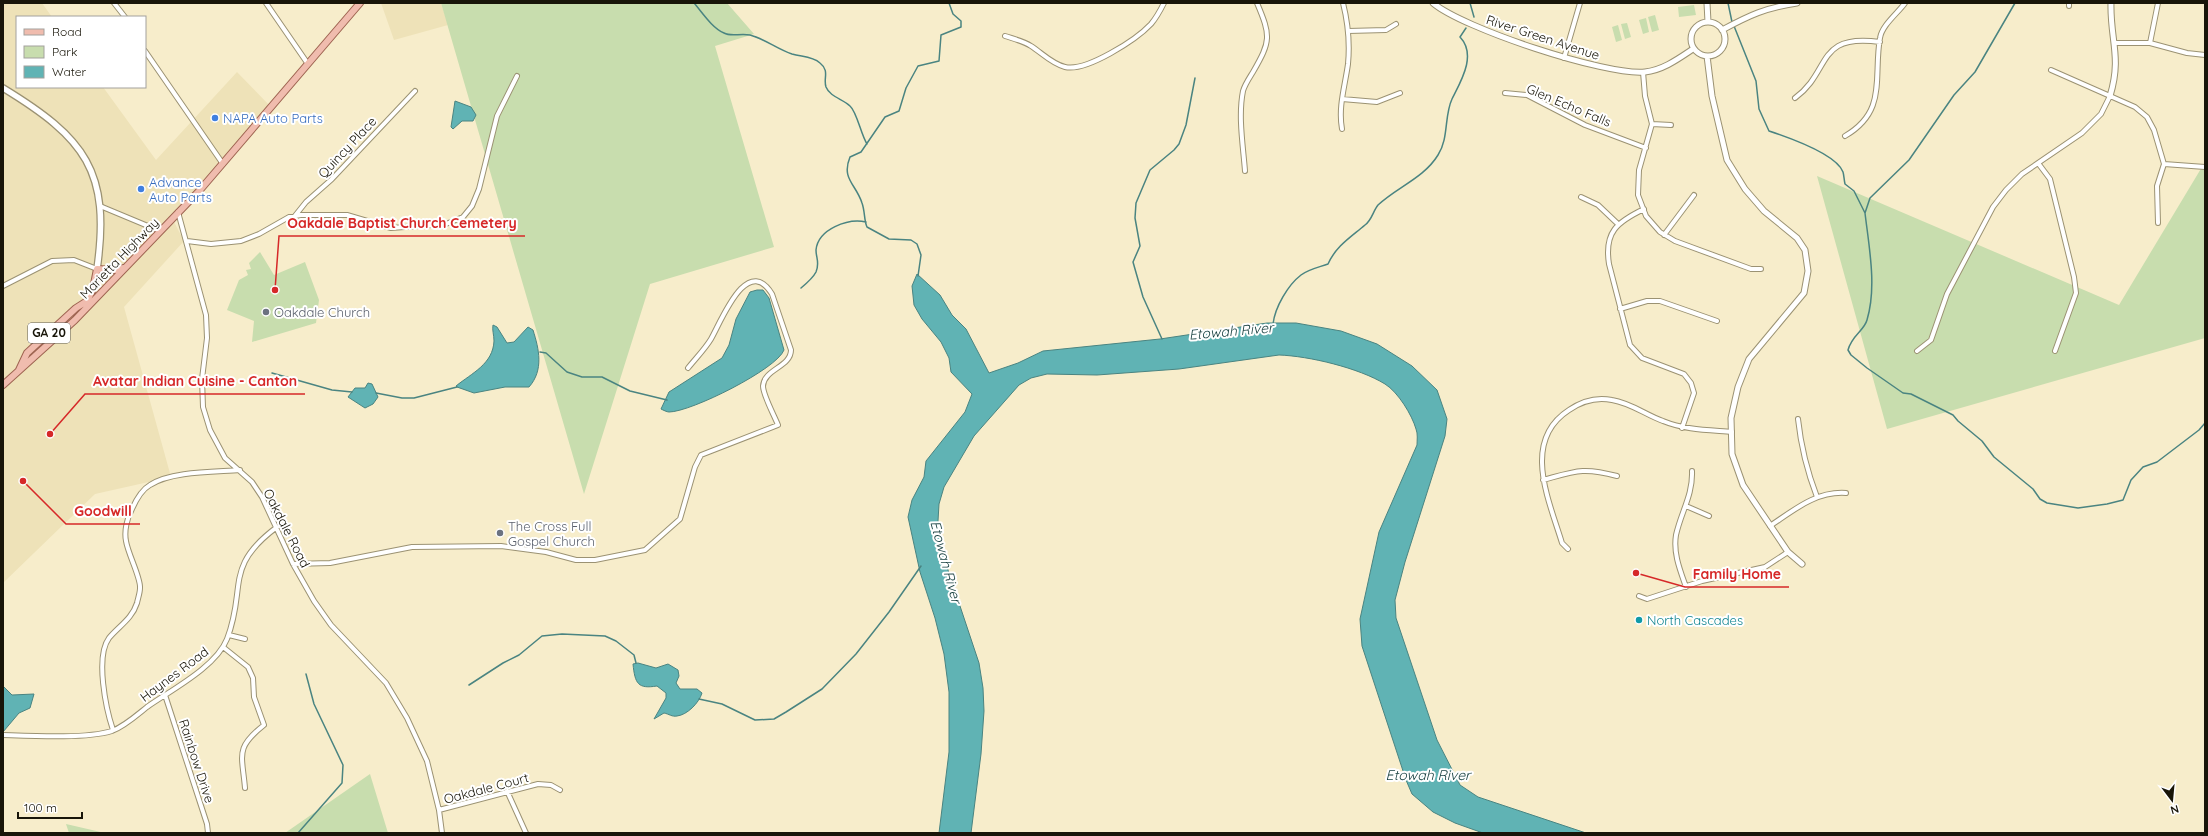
<svg xmlns="http://www.w3.org/2000/svg" width="2208" height="836" font-family="Quicksand,sans-serif">
<style>
.built{fill:#eee2b8}
.green{fill:#c8ddae}
.water{fill:#60b3b4;stroke:#4a8481}
.lines{fill:none;stroke-linecap:round;stroke-linejoin:round}
.stream{stroke:#4a8481;stroke-width:1.5}
.minor-casing{stroke:#9b9273;stroke-width:6}
.tertiary-casing{stroke:#9b9273;stroke-width:7}
.secondary-casing{stroke:#9b9273;stroke-width:8}
.primary-casing{stroke:#9e6451;stroke-width:8}
.minor{stroke:#fff;stroke-width:4}
.tertiary{stroke:#fff;stroke-width:5}
.secondary{stroke:#fff;stroke-width:5.5}
.primary{stroke:#f0bcae;stroke-width:6}
.shop-dot{fill:#3f7fe0;stroke:#fff;stroke-width:1.5}
.worship-dot{fill:#6b7280;stroke:#fff;stroke-width:1.5}
.culture-dot{fill:#0f9aa8;stroke:#fff;stroke-width:1.5}
.labels{text-anchor:middle;stroke-width:4;stroke-linejoin:round;paint-order:stroke}
.shield{fill:#fff;stroke:#5d5b53;stroke-width:1}
.shield-label{font-size:12px;font-weight:bold;fill:#181509}
.street-label{font-size:13px;fill:#181509;stroke:#fff}
.shop-label{font-size:13px;fill:#366cbe;stroke:#fff;text-anchor:start}
.worship-label{font-size:13px;fill:#5b616d;stroke:#fff;text-anchor:start}
.culture-label{font-size:13px;fill:#0d838f;stroke:#fff;text-anchor:start}
.water-label{font-size:14px;font-style:italic;fill:#133c3c;stroke:#fff}
.leader{fill:none;stroke:#d62828;stroke-width:1.5}
.callout-dot{fill:#d62828;stroke:#fff;stroke-width:1.5}
.callout-label{font-size:14px;text-anchor:middle;font-weight:bold;fill:#d62828;stroke:#fff;stroke-width:4;stroke-linejoin:round;paint-order:stroke}
</style>
<rect width="100%" height="100%" fill="#f7edcb"/>
<path class="built" d="M3,3H42L52,17H17V87H103L156,160L237,72L272,108L173,220L184,241L124,307L171,477L95,494L3,583Z
M381,3H441L448,25L394,40Z"/>
<path class="green" d="M441,3H727L754,34L715,46L774,247L650,284L584,494Z
M1694,5L1696,15L1679,17L1678,7Z
M1655,15L1659,30L1652,32L1648,17Z
M1646,18L1649,32L1643,34L1639,20Z
M1627,23L1631,37L1625,39L1621,24Z
M1618,25L1622,40L1616,42L1612,27Z
M2205,162V338L1887,429L1817,176L2119,305Z
M260,252L274,275L305,262L319,300L316,323L252,342L254,321L227,310L239,280L248,275L246,270L251,269L249,263Z
M370,774L388,833H285Z
M66,824L105,833H69Z"/>
<path class="water" d="M455,101L471,107L476,115L473,121H462L453,129L451,127Z
M917,274L940,295L952,315L966,329L989,373L1018,363L1043,351L1160,339L1267,323H1296L1341,331L1377,344L1412,366L1437,390L1447,419L1445,436L1405,562L1395,600L1396,618L1437,740L1460,785L1478,797L1586,833H1483L1455,823L1433,812L1412,794L1406,780L1362,646L1360,619L1379,532L1417,445C1417,440 1418,434 1416,429C1412,415 1398,392 1385,384C1359,368 1309,356 1279,355L1179,369L1097,375L1047,374L1031,378L1019,385L974,436L944,487L939,504L938,521L947,567L979,663L983,688L984,711L981,754L971,833H939L949,752V692L944,654L935,618L920,572L908,517L912,500L924,477L926,461L965,412L972,394L951,372L949,358L941,342L922,319L914,305L912,286Z
M757,290H763L769,298L784,350C777,369 691,412 669,412C667,412 663,410 661,409L669,392L722,358L729,345L736,319L750,292Z
M493,325L497,327L507,343L514,342L528,327L533,330C539,349 544,370 529,387H505L474,393L457,387L456,386C472,373 493,364 494,341C494,335 492,330 493,325Z
M368,383L372,384L378,397L373,404L365,408L348,397L355,388H365Z
M638,663L656,668L668,664L678,670L679,676L676,683L680,689H697L702,693C699,703 687,715 677,716C672,717 669,714 664,713L654,719L666,698V693L657,686C638,689 635,684 633,664Z
M3,686L12,695L34,694L30,708L19,713L3,732Z"/>
<g class="lines">
<path class="stream" d="M694,3C702,12 712,28 724,33C731,37 740,33 750,35C765,39 777,49 792,54C802,57 812,56 820,63C830,71 823,78 826,87C830,97 843,99 850,106C857,112 861,135 867,144
M1470,3L1474,17
M1728,3L1732,22
M2015,3L1975,72L1954,95L1909,160L1870,198L1865,213C1869,247 1877,287 1867,320C1864,331 1852,335 1848,350L1851,355L1867,368L1903,393L1911,394L1953,415L1958,421L1982,441L1994,457L2033,489L2040,499L2047,503L2078,508L2107,504L2123,500L2131,480L2143,467L2157,462L2199,430L2205,423
M1734,26L1756,81L1759,109L1769,131C1787,137 1836,154 1843,172C1844,175 1844,180 1845,184L1854,191L1865,213
M918,276L921,255L917,244L911,240L889,239L867,227C864,221 865,211 862,203C856,184 841,179 850,157L861,152L885,117L899,111L906,88L918,66L939,61L941,35L961,27V21L953,14L949,3
M801,288C807,283 813,278 816,272C820,263 816,258 816,250C818,229 848,218 866,222
M1273,324C1275,307 1288,285 1301,275C1309,269 1320,267 1328,264C1336,246 1351,237 1365,225C1372,220 1373,211 1378,205C1397,187 1424,178 1438,155C1449,138 1444,116 1452,99C1461,81 1477,55 1460,37L1466,28
M1162,339L1143,297L1133,262L1140,246L1135,218L1136,203L1150,170L1174,150L1179,144L1186,125L1195,78
M540,352L546,353L567,372L582,377H602L630,391L667,400
M272,373L332,390L352,392
M376,393L402,398H414L457,387
M469,685L503,663L519,655L542,636L562,634L605,636L616,641L634,655L636,663
M699,699L722,704L755,720L774,719L786,712L822,689L856,654L889,612L921,566
M298,833L342,783L343,765L314,704L306,674"/>
<g class="minor-casing">
<path id="minor" d="M114,3L125,17
M266,3L308,64
M2069,3V6
M1348,31L1386,30L1396,24
M1005,36C1014,39 1023,41 1031,46C1042,53 1052,64 1065,67C1086,72 1136,40 1151,24C1157,17 1160,11 1164,3
M2115,43H2150L2187,53L2205,55
M2150,43L2158,3
M145,51L223,164
M1564,58L1580,3
M2051,70L2135,107L2147,117L2154,130L2164,164L2157,186L2158,223
M1643,72L1645,96L1652,124L1639,170L1638,195L1646,216L1660,232L1675,241L1751,269H1761
M1505,93L1527,95L1585,125L1646,148
M1795,98C1832,71 1815,33 1880,42
M1342,99L1377,102L1400,93
M1652,124L1671,125
M1342,129C1338,107 1345,86 1348,64C1350,43 1348,23 1343,3
M1845,136C1888,111 1873,77 1880,38C1882,25 1898,13 1905,3
M2038,163L2050,179L2074,277L2076,293L2055,351
M2164,164L2205,167
M1245,171C1243,145 1238,116 1243,91C1245,84 1250,77 1253,72C1271,41 1271,36 1257,3
M1581,197L1598,205L1618,224
M100,206L160,231
M1644,209C1617,222 1604,232 1609,264L1630,345L1642,358L1684,374L1691,383L1694,393L1682,428
M178,212L206,315L207,338L202,379L203,407L210,430L225,458L252,482L262,497L293,564L314,601L331,625L386,683L407,718L427,761L439,810L442,833
M294,217L306,202L332,179L415,91
M1664,235L1694,195
M187,241L211,244L241,241L259,234L289,217L301,215H347L391,228L446,224L463,217L472,206L479,189L497,116L517,76
M3,286L52,261L74,260L97,269
M1620,309L1647,301H1660L1717,321
M1917,351L1931,340L1947,294L1993,207L2006,190L2022,174L2082,133L2101,114L2110,96
M1798,419C1801,447 1807,471 1817,497
M1543,480C1576,471 1583,467 1617,476
M1686,506L1709,516
M1770,526C1794,510 1816,491 1846,493
M1568,549L1562,543C1549,500 1521,441 1569,410C1582,401 1597,397 1612,400C1631,403 1646,415 1663,421C1685,430 1708,430 1732,432
M293,564L330,563L412,547L501,546L546,552L576,560H595L645,550L680,519L695,467L701,455L778,425C774,415 763,395 763,386C764,369 791,367 791,350L772,294C747,253 721,322 711,339C705,349 696,358 688,368
M1686,587C1680,570 1673,553 1676,535C1681,512 1693,495 1692,471
M1639,596L1647,599L1702,581L1765,567L1788,552
M229,635L245,639
M223,647L248,667L253,678L254,697L264,725C235,748 242,754 245,788
M165,695L207,824L208,833
M113,730C106,709 95,657 109,638C119,626 132,619 137,603C138,598 140,593 140,588C141,578 128,554 126,541C124,531 127,518 132,509C136,500 141,490 150,485C171,471 215,472 240,470
M3,735C31,736 86,739 112,731C125,726 137,715 147,707C171,690 216,667 227,639C247,588 223,567 277,527
M507,791L526,833
M439,810L538,784L551,785L560,790"/>
</g>
<g class="tertiary-casing">
<path id="tertiary" d="M1433,3C1462,28 1606,76 1645,72C1663,70 1678,59 1693,49
M1707,3L1708,22
M1691 39a17 17 0 1 1 34 0a17 17 0 1 1-34 0Z
M1722,30C1750,15 1765,8 1797,3
M1707,56L1712,96L1727,160L1745,189L1764,211L1797,238L1805,250L1808,271L1804,293L1749,359L1738,387L1731,418L1732,454L1743,485L1788,552L1802,564
M2110,96C2122,57 2110,40 2111,3"/>
</g>
<g class="secondary-casing">
<path id="secondary" d="M3,88C85,138 111,171 97,269"/>
</g>
<g class="primary-casing">
<path id="primary" d="M86,303L93,289L97,269L115,270L124,268
M19,370L27,353L76,308L87,301
M3,385L75,320L200,190L360,3"/>
</g>
<use href="#minor" class="minor"/>
<use href="#tertiary" class="tertiary"/>
<use href="#secondary" class="secondary"/>
<use href="#primary" class="primary"/>
</g>
<g class="shop-dot">
<circle cx="215" cy="118" r="4"/>
<circle cx="141" cy="189" r="4"/>
</g>
<g class="worship-dot">
<circle cx="266" cy="312" r="4"/>
<circle cx="500" cy="533" r="4"/>
</g>
<circle class="culture-dot" cx="1639" cy="620" r="4"/>
<g class="labels">
<rect class="shield" x="28" y="323" width="42" height="20" rx="3"/>
<g class="shield-label">
<text x="49" y="337">GA 20</text>
</g>
<g class="street-label">
<text transform="translate(1543 37) rotate(18)" y="5">River Green Avenue</text>
<text transform="translate(1569 105) rotate(23)" y="5">Glen Echo Falls</text>
<text transform="translate(347 147) rotate(-47)" y="5">Quincy Place</text>
<text transform="translate(119 258) rotate(-46)" y="5">Marietta Highway</text>
<text transform="translate(287 528) rotate(63)" y="5">Oakdale Road</text>
<text transform="translate(174 674) rotate(-37)" y="5">Haynes Road</text>
<text transform="translate(197 761) rotate(72)" y="5">Rainbow Drive</text>
<text transform="translate(486 788) rotate(-15)" y="5">Oakdale Court</text>
</g>
<g class="shop-label">
<text x="223" y="123">NAPA Auto Parts</text>
<text x="149" y="187">Advance<tspan x="149" dy="15">Auto Parts</tspan></text>
</g>
<g class="worship-label">
<text x="274" y="317">Oakdale Church</text>
<text x="508" y="531">The Cross Full<tspan x="508" dy="15">Gospel Church</tspan></text>
</g>
<g class="culture-label">
<text x="1647" y="625">North Cascades</text>
</g>
<g class="water-label">
<text transform="translate(1231 331) rotate(-5)" y="5">Etowah River</text>
<text transform="translate(946 562) rotate(75)" y="5">Etowah River</text>
<text x="1428" y="780">Etowah River</text>
</g>
</g>
<path class="leader" d="M275 290L279 236H525M50 434L85 394H305M23 481L66 524H140M1636 573L1685 587H1789"/>
<g class="callout-dot">
<circle cx="275" cy="290" r="4"/>
<circle cx="50" cy="434" r="4"/>
<circle cx="23" cy="481" r="4"/>
<circle cx="1636" cy="573" r="4"/>
</g>
<g class="callout-label">
<text x="402" y="228">Oakdale Baptist Church Cemetery</text>
<text x="195" y="386">Avatar Indian Cuisine - Canton</text>
<text x="103" y="516">Goodwill</text>
<text x="1737" y="579">Family Home</text>
</g>
<rect width="2208" height="836" fill="none" stroke="#181509" stroke-width="8"/>
<rect x="16" y="16" width="130" height="72" fill="#ffffff" stroke="#a3a19d"/>
<rect x="24" y="29" width="20" height="6" fill="#f0bcae" stroke="#a3a19d"/>
<text x="52" y="36" font-size="12" fill="#181509">Road</text>
<rect x="24" y="46" width="20" height="12" fill="#c8ddae" stroke="#a3a19d"/>
<text x="52" y="56" font-size="12" fill="#181509">Park</text>
<rect x="24" y="66" width="20" height="12" fill="#60b3b4" stroke="#a3a19d"/>
<text x="52" y="76" font-size="12" fill="#181509">Water</text>
<g transform="translate(2172 800) rotate(164)" stroke="#ffffff" stroke-width="3" paint-order="stroke">
<path d="M0-3L7 15L0 10L-7 15Z" fill="#181509"/>
<text y="-6" font-size="11" font-weight="bold" text-anchor="middle" fill="#181509">N</text>
</g>
<path d="M18 812v6h64v-6" fill="none" stroke="#181509" stroke-width="2"/>
<text x="24" y="812" font-size="12" fill="#181509" stroke="#ffffff" stroke-width="3" paint-order="stroke">100 m</text>
</svg>
